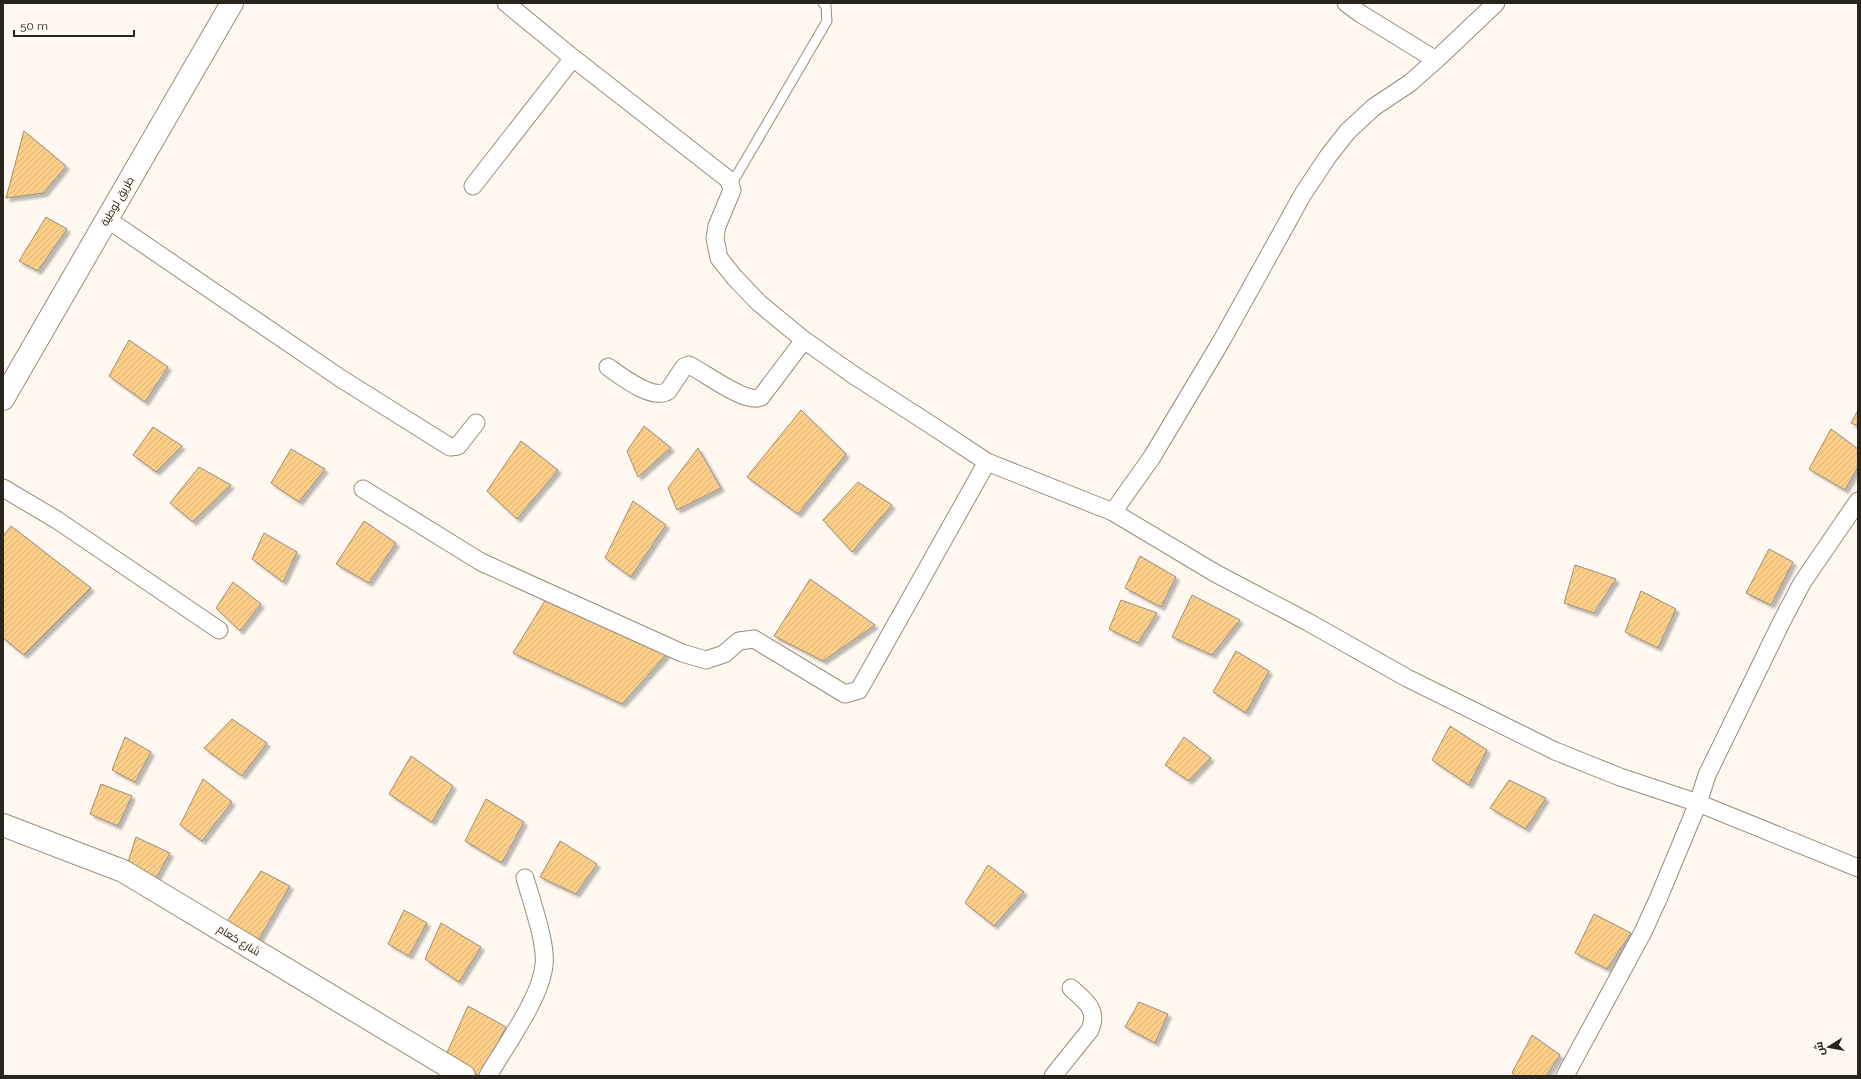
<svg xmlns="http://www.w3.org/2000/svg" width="1861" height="1079" font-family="Raleway,Cairo,sans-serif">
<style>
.building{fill:url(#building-hatch);stroke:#9b8e7c;filter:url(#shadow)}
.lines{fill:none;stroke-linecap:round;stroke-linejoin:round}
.lane-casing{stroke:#998d7a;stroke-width:11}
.street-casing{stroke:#998d7a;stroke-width:19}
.secondary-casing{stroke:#998d7a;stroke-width:24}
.primary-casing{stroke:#998d7a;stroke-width:24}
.lane{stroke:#fff;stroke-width:9}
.street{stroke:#fff;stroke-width:17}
.secondary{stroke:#fff;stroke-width:22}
.primary{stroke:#fff;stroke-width:22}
.labels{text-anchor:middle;stroke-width:4;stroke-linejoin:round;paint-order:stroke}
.street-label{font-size:11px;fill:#29241c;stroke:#fef8f0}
</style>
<defs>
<pattern id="building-hatch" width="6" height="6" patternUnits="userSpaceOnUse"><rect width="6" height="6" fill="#fcce88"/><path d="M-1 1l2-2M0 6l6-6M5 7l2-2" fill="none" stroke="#d8b175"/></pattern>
<filter id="shadow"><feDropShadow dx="3.5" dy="3.5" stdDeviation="1" flood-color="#0004"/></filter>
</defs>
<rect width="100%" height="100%" fill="#fef8f0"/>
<path class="building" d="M24,131L66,166L44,193L6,198Z
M46,217L67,229L38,271L19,261Z
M129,340L168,367L145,402L109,376Z
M801,410L846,454L798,514L747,477Z
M1858,410V426L1851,423Z
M644,426L671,448L638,477L627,451Z
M153,427L182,446L156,472L133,455Z
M1831,429L1858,449V467L1845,490L1809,469Z
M521,441L558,470L517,519L487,491Z
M698,448L721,488L677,510L668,488Z
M291,449L325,469L299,502L271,483Z
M199,467L231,485L193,522L170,503Z
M858,482L892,505L852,552L823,520Z
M633,501L666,525L631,577L605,558Z
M364,521L396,543L369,583L336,564Z
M11,526L91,588L24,655L3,638V536Z
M264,533L297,552L283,582L252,559Z
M1769,549L1793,562L1771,605L1746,593Z
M1140,556L1176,577L1161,607L1125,588Z
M1575,565L1616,579L1594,613L1564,603Z
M810,579L875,625L823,661L774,636Z
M233,582L261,604L240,631L216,608Z
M1641,591L1676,609L1658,648L1625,632Z
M1192,595L1240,620L1212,655L1172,637Z
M546,599L667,654L622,704L513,653Z
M1121,600L1157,613L1138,643L1109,629Z
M1236,651L1269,671L1246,713L1213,692Z
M232,719L267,743L242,776L204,748Z
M1450,726L1487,750L1469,785L1432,760Z
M125,737L151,752L135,782L112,770Z
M1184,737L1211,758L1189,781L1165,765Z
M411,756L453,786L432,822L389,794Z
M203,779L232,802L202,841L180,825Z
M1509,780L1546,798L1526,829L1490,808Z
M101,784L132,796L118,826L90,814Z
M486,799L524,822L502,863L465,841Z
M136,837L170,853L154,882L127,865Z
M560,841L597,864L576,894L540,877Z
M988,865L1024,892L994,926L965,903Z
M261,871L290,886L258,941L226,923Z
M404,910L427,923L409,956L388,944Z
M1594,914L1631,933L1607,969L1575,953Z
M441,923L481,947L459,982L425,959Z
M1139,1002L1168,1014L1155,1043L1125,1027Z
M468,1006L506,1027L480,1076L445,1057Z
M1532,1035L1560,1055L1546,1076H1516L1512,1073Z"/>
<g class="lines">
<g class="lane-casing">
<path id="lane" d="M731,185L827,21L826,6L823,3"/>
</g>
<g class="street-casing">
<path id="street" d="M506,3L573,58L729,180L732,190L717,226L715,238L719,258L735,278L759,303L804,340L855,376L928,423L987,462L1113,512L1215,573L1308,622L1407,678L1555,751L1620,777L1698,803L1858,868
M1346,3L1361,14L1436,60
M473,186L573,58
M107,219L340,378L450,447L458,446L476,423
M608,367C621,376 652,401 668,391L684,367L689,365C704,372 746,405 761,397L804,340
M3,488L57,520L219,630
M363,489L481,562L682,653L706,660L724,654L739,641L754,639L845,694L859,690L987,462
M1113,512L1152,457L1222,340L1303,194L1329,155L1348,131L1374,107L1410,83L1436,60L1496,3
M488,1076C505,1046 541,998 544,965C547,944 531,900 525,878
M1053,1076L1090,1030C1099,1009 1085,1001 1071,988
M1565,1076L1643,932L1659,897L1698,803L1707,775L1782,621L1802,583L1858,501"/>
</g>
<g class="secondary-casing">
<path id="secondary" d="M3,825L123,871L464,1076"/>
</g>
<g class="primary-casing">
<path id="primary" d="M3,399L232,3"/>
</g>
<use href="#lane" class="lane"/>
<use href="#street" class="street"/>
<use href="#secondary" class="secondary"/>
<use href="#primary" class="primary"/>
</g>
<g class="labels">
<g class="street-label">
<text transform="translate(117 201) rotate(-60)" y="4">طريق لوطية</text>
<text transform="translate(239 940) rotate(32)" y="4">شارع كعام</text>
</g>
</g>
<rect width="1861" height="1079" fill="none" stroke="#29241c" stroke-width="8"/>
<g transform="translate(1829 1047) rotate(259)" stroke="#fef8f0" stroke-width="3" paint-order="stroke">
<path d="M0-3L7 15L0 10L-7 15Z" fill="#29241c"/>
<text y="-6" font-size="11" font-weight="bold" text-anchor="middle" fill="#29241c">ش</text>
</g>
<path d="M14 30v6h120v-6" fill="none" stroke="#29241c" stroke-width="2"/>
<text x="20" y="30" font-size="12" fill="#29241c" stroke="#fef8f0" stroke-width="3" paint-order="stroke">50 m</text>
</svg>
